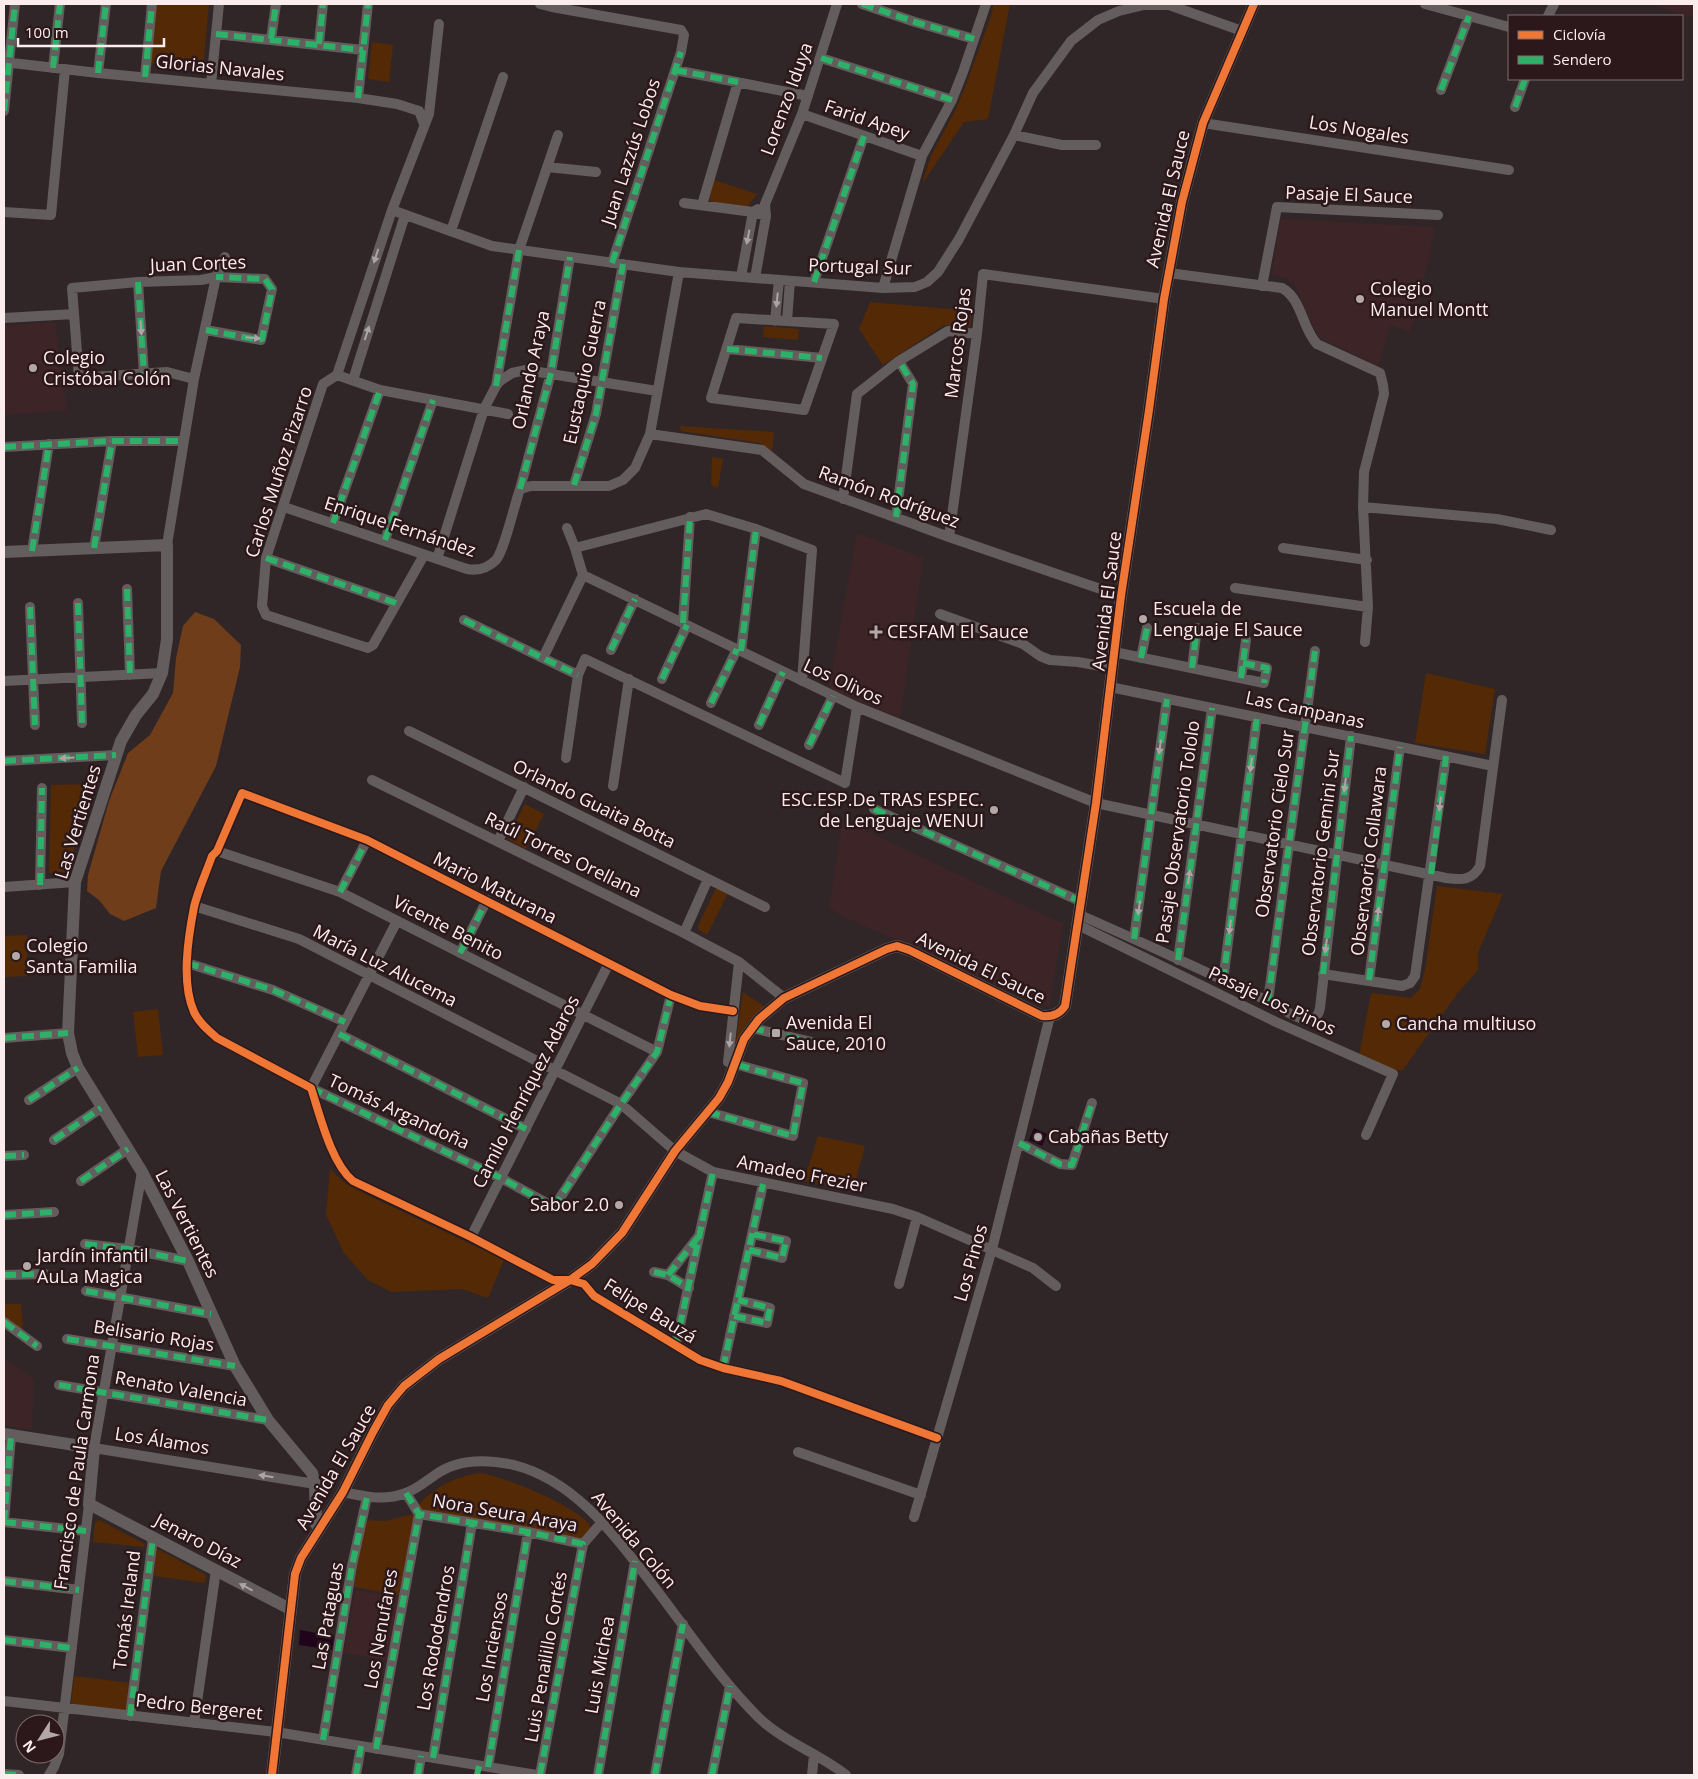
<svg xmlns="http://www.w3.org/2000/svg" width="1698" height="1779" font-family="'Open Sans',sans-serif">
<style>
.built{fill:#3d2427}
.green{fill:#542905}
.forest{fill:#6f3d19}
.water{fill:#20041c}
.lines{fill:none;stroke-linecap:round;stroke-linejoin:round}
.minor{stroke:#635d5d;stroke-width:10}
.tertiary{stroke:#635d5d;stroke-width:12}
.quiet{stroke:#2db169;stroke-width:6;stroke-dasharray:12 6;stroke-linecap:butt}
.cycleway-casing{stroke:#2c181a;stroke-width:11}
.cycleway{stroke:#f07635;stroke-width:8}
.oneway{fill:#afa4a5}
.poi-dot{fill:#b4a7a8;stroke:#2c181a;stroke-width:2}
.labels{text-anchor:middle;stroke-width:5;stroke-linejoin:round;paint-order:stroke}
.street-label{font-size:18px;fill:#fbeced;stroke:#2c181a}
.poi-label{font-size:18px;fill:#fbeced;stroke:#2c181a;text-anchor:start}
</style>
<rect width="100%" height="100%" fill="#312627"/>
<path class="built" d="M1652,4H1694V18Z
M1280,219L1435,227L1416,317L1409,332L1390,325L1378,366L1318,336L1294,284L1286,278L1272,274Z
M55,322L67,410L4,415V326Z
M857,533L923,558L900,718L829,688Z
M843,820L1063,924L1049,1008L840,915L829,907Z
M4,1358L34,1379L32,1430L4,1425Z
M355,1590L399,1597L389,1661L344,1653Z"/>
<path class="green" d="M156,4H209L203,69L150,63Z
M994,4H1010L988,119L964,122L922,184L931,156L956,109L967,82L991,16Z
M372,42L393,45L389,82L368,79Z
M714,180L757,194L747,207L709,201Z
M870,302L972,311L970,327L944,325L883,365L859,329Z
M764,326L799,329L798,340L763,337Z
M680,426L774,432L772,451L760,443L681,431Z
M712,457L723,459L718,488L711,485Z
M1426,673L1495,689L1485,754L1415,743Z
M94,784L67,872L49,873L51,785Z
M525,804L544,814L526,849L507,839Z
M1437,886L1503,894L1478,953V970L1457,994L1402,1071L1380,1066L1359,1056L1371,993L1411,998L1420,989L1425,970Z
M716,888L728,893L707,935L699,930L698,926Z
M27,935V976L5,977V936Z
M743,992L765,1007C745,1022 742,1029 734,1053Z
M158,1009L163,1055L138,1057L133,1012Z
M818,1136L865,1146L853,1190L804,1181Z
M330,1169L345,1183L361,1192L504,1260L488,1298L462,1289L392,1292L368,1280L344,1253L326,1215Z
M4,1304H21L23,1331L4,1318Z
M480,1473C503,1476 580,1507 591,1527L582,1539L423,1513L417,1507C432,1488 456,1476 480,1473Z
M414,1514L399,1595L354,1587L364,1520L385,1521Z
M99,1520L145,1544L144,1547L93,1542L95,1522Z
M156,1548L206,1575L205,1583L154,1576Z
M74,1676L130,1683L127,1711L71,1704Z"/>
<path class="forest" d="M195,612L214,619L241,645L240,667L216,766L161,871L156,908L124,921L110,914L99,900L87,891L88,875L109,801L128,753L150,735L173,693L176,658L183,626Z"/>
<path class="water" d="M1034,1128L1047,1134L1042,1146L1029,1140Z
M300,1630L334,1636L332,1650L299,1645Z"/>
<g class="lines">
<path class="minor" d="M540,4L552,7L681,30L684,35L681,52L612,263
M862,4L915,22L974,39
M1425,4L1509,27
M1548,16L1554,4
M216,34L363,50
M271,39L276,4
M319,44L323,4
M821,58L952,100
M4,62L98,73L358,98L397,104L419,111L424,124
M53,68L60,4
M675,70L808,96
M98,73L106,4
M145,77L152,4
M211,84L219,4
M1441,90L1469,16
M358,98L368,4
M1515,107L1525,79
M4,111L15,4
M802,114L922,156
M1203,123L1509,170
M1014,135L1062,145H1096
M547,167L596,172
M684,203L753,212L766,216
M702,205L738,82
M392,210L492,246L679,272L883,288L915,287L927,282L938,272L959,239L1014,135L1033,93L1071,41L1098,20L1119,11L1144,5H1169L1242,31
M4,212L51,215L65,69
M451,231L503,77
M1169,273L1282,288C1302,299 1302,328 1317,344L1380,373L1383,385L1384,394L1364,472L1363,507L1368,607L1365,642
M741,277L753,212L758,209
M755,278L766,216L765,204L802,114L837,4
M138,282L144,374
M814,282L864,136
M1262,286L1277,207L1438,215
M883,288L922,156L952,100L963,72L986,4
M4,318L74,314
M736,318L834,324L804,410L711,398Z
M775,321L779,280
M787,321L790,281
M727,349L822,358
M337,375L380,390L508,414
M194,379L167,372L79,378L72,288L138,282L201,280L216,277L265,279L272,289L261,340L206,330
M353,380L405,215
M496,386L519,250L558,135
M650,434L762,450L804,484L949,537L1121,596
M4,447L112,441H183
M574,485L596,414L623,264
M520,489L551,373L570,257
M843,499L857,394L899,361L948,331L977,334
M284,507L467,569C478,571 488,568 496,560C504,551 515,503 520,489L531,486H609L623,480L635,468L650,434L679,272
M1363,507L1497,519L1551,530
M896,517L913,384L899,361
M333,523L380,390
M567,528L575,548
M949,537L977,334L983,274L1164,299
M385,540L433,400
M167,545L194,379L216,277L225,257
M94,548L112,441
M1283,548L1367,560
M32,551L49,444
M424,555L373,645L368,648L266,615L262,606L266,558L323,384L337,375L392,210L429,114L439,24
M266,558L396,603
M437,559L484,409L496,386L500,381L512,373L526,370L657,391
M583,575L857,707L1096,803L1446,878C1461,880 1472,881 1480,866L1502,700
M583,575L575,548L706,514L756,529L812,550L802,681
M1235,588L1368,607
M127,589L130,675
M78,603L82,723
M30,607L35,725
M940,614L1023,644L1040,656L1050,660L1078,662L1112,668
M464,620L578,675
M683,623L690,517
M611,650L635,599
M741,651L756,529
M1114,652L1264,683L1267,668L1243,663
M543,658L583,575
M1141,658L1147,628
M1192,668L1197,628
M1241,678L1246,640
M662,679L687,625
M4,681L162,673
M1110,687L1493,766
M711,703L737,649
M759,725L783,672
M409,731L765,907
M809,745L833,696
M566,758L578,675L585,659L845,783L857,707
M4,761L116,755
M372,780L684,933L739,962L784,998
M613,786L629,679
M874,809L1082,902
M498,841L524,787
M217,851L340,892L657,1052
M40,885L42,788
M4,887L75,882
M340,892L367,840
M194,906L299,939L621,1104L675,1151L713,1172L893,1209L917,1217L1033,1268L1056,1286
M1080,915C1142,942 1204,971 1266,1000C1276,1005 1296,1019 1307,1020C1314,1020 1319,1015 1320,1008L1351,736
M397,921L311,1088L501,1178L554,1207L621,1104L657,1052L671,995
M1078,925L1276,1022L1393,1074L1366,1135
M684,933L708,879
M1134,939L1167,699
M460,953L487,900
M1178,960L1212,708
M187,963L273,990L345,1022
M1323,974L1402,986L1410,983L1415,976L1446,756
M1369,980L1400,747
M1223,981L1257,717
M1268,1001L1315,651
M733,1011L700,1006L671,995L367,840L242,793L217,851L212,856C206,873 198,890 194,907C188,938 181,983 194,1012C199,1023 209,1031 217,1038L311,1088C320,1115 331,1163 353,1181L471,1237L553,1280H570L584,1284L594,1296L700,1360L723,1368L781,1381L937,1438
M752,1028L812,1042
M339,1034L526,1129
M4,1038L68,1033
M29,1100L78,1068
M708,1112L793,1136L803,1083L728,1062L739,962
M54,1140L101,1108
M1019,1143L1060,1164L1072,1165L1092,1103
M4,1156L24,1155
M142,1172L94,1448L315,1484
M81,1181L128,1149
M4,1215L54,1212
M471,1237L609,963
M85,1244L128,1249L188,1261
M749,1250L782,1258L786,1241L752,1234
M654,1272L668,1275L689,1288
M4,1275L45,1274
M668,1275L698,1237
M899,1284L917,1217
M86,1291L211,1314
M734,1316L767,1323L770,1308L738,1300
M4,1322L37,1346
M67,1339L235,1366
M676,1344L713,1172
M723,1368L763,1184
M59,1385L268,1420
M798,1452L921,1495
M343,1492C365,1497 385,1501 406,1493C417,1489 425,1482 435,1475C458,1458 487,1459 514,1465C576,1481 615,1536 652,1584C686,1628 718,1677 758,1717C784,1742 818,1753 846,1775
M406,1493L419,1514L528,1532L583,1544
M914,1517L992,1249L1050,1016
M4,1522L11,1436
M4,1522L86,1531
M583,1544L602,1522
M4,1581L79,1590
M4,1640L72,1648
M4,1701L276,1732L537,1775
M130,1716L153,1538
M194,1723L216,1570
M323,1740L352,1566L367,1497
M376,1749L419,1514
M433,1758L472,1523
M488,1767L528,1532
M4,1774L19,1775
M49,1775L54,1767L59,1754L89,1504
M356,1775L361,1746
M418,1775L421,1756
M540,1775L583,1544
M598,1775L635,1561
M655,1775L683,1624
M712,1775L730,1686
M812,1775L814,1755"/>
<path class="tertiary" d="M4,552L167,545V639L162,673L153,694L136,715L121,741L75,882L68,1033L72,1053L78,1068L142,1172L188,1261L235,1366L268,1420L312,1473L315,1484L316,1524L319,1528
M4,1434L94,1448L89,1504L290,1609
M272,1775L295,1574L301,1558L343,1492L373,1432L388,1405L404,1386L439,1359L570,1280L592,1264L622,1233L675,1151L719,1098L728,1082L744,1039L759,1019L784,998L887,949L897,946L909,950L1042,1016C1052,1017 1060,1014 1065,1006L1096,803L1121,596L1149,410L1164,299L1182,202L1203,123L1254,4"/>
<path class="quiet" d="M862,4L915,22L974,39
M216,34L363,50
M271,39L276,4
M319,44L323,4
M821,58L952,100
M53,68L60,4
M675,70L738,82
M98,73L106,4
M145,77L152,4
M1441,90L1469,16
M358,98L368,4
M1515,107L1525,79
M4,111L15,4
M612,263L681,52
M138,282L144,374
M814,282L864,136
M206,330L259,340L262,339L272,289L265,279L216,277
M727,349L822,358
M496,386L519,250
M4,447L112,441H183
M574,485L596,414L623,264
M520,489L551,373L570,257
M896,517L913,384L899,361
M333,523L380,390
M385,540L433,400
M94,548L112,441
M32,551L49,444
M266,558L396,603
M127,589L130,675
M78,603L82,723
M30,607L35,725
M464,620L578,675
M683,623L690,517
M611,650L635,599
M741,651L756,529
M1141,658L1147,628
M1243,663L1267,668L1264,683
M1192,668L1197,628
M1241,678L1246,640
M662,679L687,625
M711,703L737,649
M759,725L783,672
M809,745L833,696
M4,761L116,755
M874,809L1082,902
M1431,874L1446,756
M40,885L42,788
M340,892L367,840
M1134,939L1167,699
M460,953L487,900
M1178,960L1212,708
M187,963L273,990L345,1022
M1323,974L1351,736
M1369,980L1400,747
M1223,981L1257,717
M1268,1001L1315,651
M752,1028L812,1042
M339,1034L526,1129
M4,1038L68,1033
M311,1088L501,1178L554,1207L621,1104L657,1052L671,995
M29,1100L78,1068
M708,1112L793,1136L803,1083L734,1064
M54,1140L101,1108
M1019,1143L1060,1164L1072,1165L1092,1103
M4,1156L24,1155
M81,1181L128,1149
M4,1215L54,1212
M85,1244L128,1249L188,1261
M749,1250L782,1258L786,1241L752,1234
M654,1272L668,1275L689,1288
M4,1275L45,1274
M668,1275L699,1236
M86,1291L211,1314
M734,1316L767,1323L770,1308L738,1300
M4,1322L37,1346
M67,1339L235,1366
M676,1344L713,1172
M723,1368L763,1184
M59,1385L268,1420
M406,1493L419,1514L528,1532L583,1544L540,1775
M4,1522L11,1436
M4,1522L86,1531
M4,1581L79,1590
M4,1640L72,1648
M130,1716L153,1538
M323,1740L352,1566L367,1497
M376,1749L419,1514
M433,1758L472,1523
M488,1767L528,1532
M4,1774L19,1775
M356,1775L361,1746
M418,1775L421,1756
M477,1775L479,1766
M598,1775L635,1561
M655,1775L683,1624
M712,1775L730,1686"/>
<g class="cycleway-casing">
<path id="cycleway" d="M733,1011L700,1006L671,995L367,840L242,793L217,851L212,856C206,873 198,890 194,907C188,938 181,983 194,1012C199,1023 209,1031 217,1038L311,1088C320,1115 331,1163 353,1181L471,1237L553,1280H570L584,1284L594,1296L700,1360L723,1368L781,1381L937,1438
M272,1775L295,1574L301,1558L343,1492L373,1432L388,1405L404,1386L439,1359L570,1280L592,1264L622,1233L675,1151L719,1098L728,1082L744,1039L759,1019L784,998L887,949L897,946L909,950L1042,1016C1052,1017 1060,1014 1065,1006L1096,803L1121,596L1149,410L1164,299L1182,202L1203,123L1254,4"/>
</g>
<use href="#cycleway" class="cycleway"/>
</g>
<defs><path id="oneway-solid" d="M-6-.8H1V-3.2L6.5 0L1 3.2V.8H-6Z" transform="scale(1.25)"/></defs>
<g class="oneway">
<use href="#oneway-solid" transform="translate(748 237) rotate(101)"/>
<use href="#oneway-solid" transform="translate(376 256) rotate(108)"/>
<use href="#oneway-solid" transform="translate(777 300) rotate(96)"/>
<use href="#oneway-solid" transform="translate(141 328) rotate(86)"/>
<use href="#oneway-solid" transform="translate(367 333) rotate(-72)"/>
<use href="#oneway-solid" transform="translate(253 338) rotate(5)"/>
<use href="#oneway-solid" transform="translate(1160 747) rotate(98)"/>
<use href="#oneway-solid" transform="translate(67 758) rotate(177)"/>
<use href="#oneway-solid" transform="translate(1251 765) rotate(97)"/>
<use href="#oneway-solid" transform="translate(1345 785) rotate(97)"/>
<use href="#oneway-solid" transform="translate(1440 804) rotate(97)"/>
<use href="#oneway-solid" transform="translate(1189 877) rotate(-82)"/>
<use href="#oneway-solid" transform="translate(1139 908) rotate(98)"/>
<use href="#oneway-solid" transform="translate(1378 914) rotate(-83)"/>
<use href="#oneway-solid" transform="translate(1230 927) rotate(97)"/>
<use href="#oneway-solid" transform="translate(1326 946) rotate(97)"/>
<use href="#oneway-solid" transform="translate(730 1040) rotate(96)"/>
<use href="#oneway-solid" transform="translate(266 1476) rotate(-171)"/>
<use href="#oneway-solid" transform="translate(246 1587) rotate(-152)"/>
</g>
<g class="poi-dot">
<circle cx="1360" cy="299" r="5"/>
<circle cx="33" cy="368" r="5"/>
<circle cx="1143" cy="619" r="5"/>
<path d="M873.5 624.5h5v5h5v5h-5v5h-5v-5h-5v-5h5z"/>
<circle cx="994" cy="810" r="5"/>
<circle cx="16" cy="956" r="5"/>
<circle cx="1386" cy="1024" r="5"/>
<rect x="771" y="1028" width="10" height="10" rx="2.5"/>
<circle cx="1038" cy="1137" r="5"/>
<circle cx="619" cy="1205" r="5"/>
<circle cx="27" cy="1266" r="5"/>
</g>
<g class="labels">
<g class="street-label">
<text transform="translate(220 68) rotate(6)" y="6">Glorias Navales</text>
<text transform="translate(787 99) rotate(-70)" y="6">Lorenzo Iduya</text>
<text transform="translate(867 120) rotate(19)" y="6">Farid Apey</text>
<text transform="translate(1359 130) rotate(9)" y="6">Los Nogales</text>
<text transform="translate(631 152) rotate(-72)" y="6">Juan Lazzús Lobos</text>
<text transform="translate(1349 195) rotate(2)" y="6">Pasaje El Sauce</text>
<text transform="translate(1168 199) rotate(-77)" y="6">Avenida El Sauce</text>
<text transform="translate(198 264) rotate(-2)" y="6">Juan Cortes</text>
<text transform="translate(860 267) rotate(2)" y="6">Portugal Sur</text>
<text transform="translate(958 343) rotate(-83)" y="6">Marcos Rojas</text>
<text transform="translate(531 370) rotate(-78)" y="6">Orlando Araya</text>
<text transform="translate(585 372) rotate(-78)" y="6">Eustaquio Guerra</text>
<text transform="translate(279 472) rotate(-72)" y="6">Carlos Muñoz Pizarro</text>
<text transform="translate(889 497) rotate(20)" y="6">Ramón Rodríguez</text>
<text transform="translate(400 527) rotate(18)" y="6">Enrique Fernández</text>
<text transform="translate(1107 601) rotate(-83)" y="6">Avenida El Sauce</text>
<text transform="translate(843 682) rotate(25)" y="6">Los Olivos</text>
<text transform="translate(1305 710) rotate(12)" y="6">Las Campanas</text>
<text transform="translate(594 804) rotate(26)" y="6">Orlando Guaita Botta</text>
<text transform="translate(78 822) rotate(-73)" y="6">Las Vertientes</text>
<text transform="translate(1275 824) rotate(-82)" y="6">Observatorio Cielo Sur</text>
<text transform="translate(1178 832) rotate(-82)" y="6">Pasaje Observatorio Tololo</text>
<text transform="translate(1321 853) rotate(-83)" y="6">Observatorio Gemini Sur</text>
<text transform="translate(563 855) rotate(26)" y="6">Raúl Torres Orellana</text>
<text transform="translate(1369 861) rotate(-83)" y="6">Observaorio Collawara</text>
<text transform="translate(495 888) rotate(27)" y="6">Mario Maturana</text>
<text transform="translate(448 928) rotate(27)" y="6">Vicente Benito</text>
<text transform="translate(385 966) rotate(27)" y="6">María Luz Alucema</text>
<text transform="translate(981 968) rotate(26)" y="6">Avenida El Sauce</text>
<text transform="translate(1272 1001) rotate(25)" y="6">Pasaje Los Pinos</text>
<text transform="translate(526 1092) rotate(-63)" y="6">Camilo Henríquez Adaros</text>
<text transform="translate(399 1112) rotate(25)" y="6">Tomás Argandoña</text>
<text transform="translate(802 1174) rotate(11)" y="6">Amadeo Frezier</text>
<text transform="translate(187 1224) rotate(63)" y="6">Las Vertientes</text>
<text transform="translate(971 1263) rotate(-74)" y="6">Los Pinos</text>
<text transform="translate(650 1311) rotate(32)" y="6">Felipe Bauzá</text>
<text transform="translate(154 1336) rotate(9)" y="6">Belisario Rojas</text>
<text transform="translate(181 1389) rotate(10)" y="6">Renato Valencia</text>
<text transform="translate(162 1441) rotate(9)" y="6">Los Álamos</text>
<text transform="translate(336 1467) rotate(-60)" y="6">Avenida El Sauce</text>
<text transform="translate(77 1472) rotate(-82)" y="6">Francisco de Paula Carmona</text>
<text transform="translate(505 1513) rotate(10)" y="6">Nora Seura Araya</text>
<text transform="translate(634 1540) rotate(50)" y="6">Avenida Colón</text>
<text transform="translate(198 1541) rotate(28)" y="6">Jenaro Díaz</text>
<text transform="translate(127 1610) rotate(-83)" y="6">Tomás Ireland</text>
<text transform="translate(328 1616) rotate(-80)" y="6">Las Pataguas</text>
<text transform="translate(381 1629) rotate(-80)" y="6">Los Nenufares</text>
<text transform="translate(436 1638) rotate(-80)" y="6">Los Rododendros</text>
<text transform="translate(492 1647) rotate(-80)" y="6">Los Inciensos</text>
<text transform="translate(546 1657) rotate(-80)" y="6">Luis Penailillo Cortés</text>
<text transform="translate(600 1665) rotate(-80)" y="6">Luis Michea</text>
<text transform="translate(199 1707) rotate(6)" y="6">Pedro Bergeret</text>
</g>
<g class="poi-label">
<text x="1370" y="295">Colegio<tspan x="1370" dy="21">Manuel Montt</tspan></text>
<text x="43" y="364">Colegio<tspan x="43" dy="21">Cristóbal Colón</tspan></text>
<text x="1153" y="615">Escuela de<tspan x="1153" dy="21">Lenguaje El Sauce</tspan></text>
<text x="887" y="638">CESFAM El Sauce</text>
<text x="984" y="806" text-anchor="end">ESC.ESP.De TRAS ESPEC.<tspan x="984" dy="21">de Lenguaje WENUI</tspan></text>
<text x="26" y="952">Colegio<tspan x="26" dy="21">Santa Familia</tspan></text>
<text x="786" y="1029">Avenida El<tspan x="786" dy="21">Sauce, 2010</tspan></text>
<text x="1396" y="1030">Cancha multiuso</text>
<text x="1048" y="1143">Cabañas Betty</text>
<text x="609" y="1211" text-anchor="end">Sabor 2.0</text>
<text x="37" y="1262">Jardín infantil<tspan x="37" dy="21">AuLa Magica</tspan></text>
</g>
</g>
<rect width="1698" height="1779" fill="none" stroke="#fbeced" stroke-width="10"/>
<rect x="1508" y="15" width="175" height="65" fill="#2c181a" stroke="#7f6d6e"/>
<rect x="1518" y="31" width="25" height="8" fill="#f07635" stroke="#7f6d6e"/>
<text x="1553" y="40" font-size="15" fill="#fbeced">Ciclovía</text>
<rect x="1518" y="56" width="25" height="8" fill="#2db169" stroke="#7f6d6e"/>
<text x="1553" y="65" font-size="15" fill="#fbeced">Sendero</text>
<g transform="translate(40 1739) rotate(234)"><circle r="24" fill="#2c181a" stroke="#7f6d6e"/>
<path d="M0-4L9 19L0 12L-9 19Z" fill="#b4a7a8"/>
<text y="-8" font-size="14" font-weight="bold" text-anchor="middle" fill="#fbeced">N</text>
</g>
<path d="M18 38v8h146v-8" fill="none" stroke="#fbeced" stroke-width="2.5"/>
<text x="25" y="38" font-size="15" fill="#fbeced" stroke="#2c181a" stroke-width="4" paint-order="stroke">100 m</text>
</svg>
